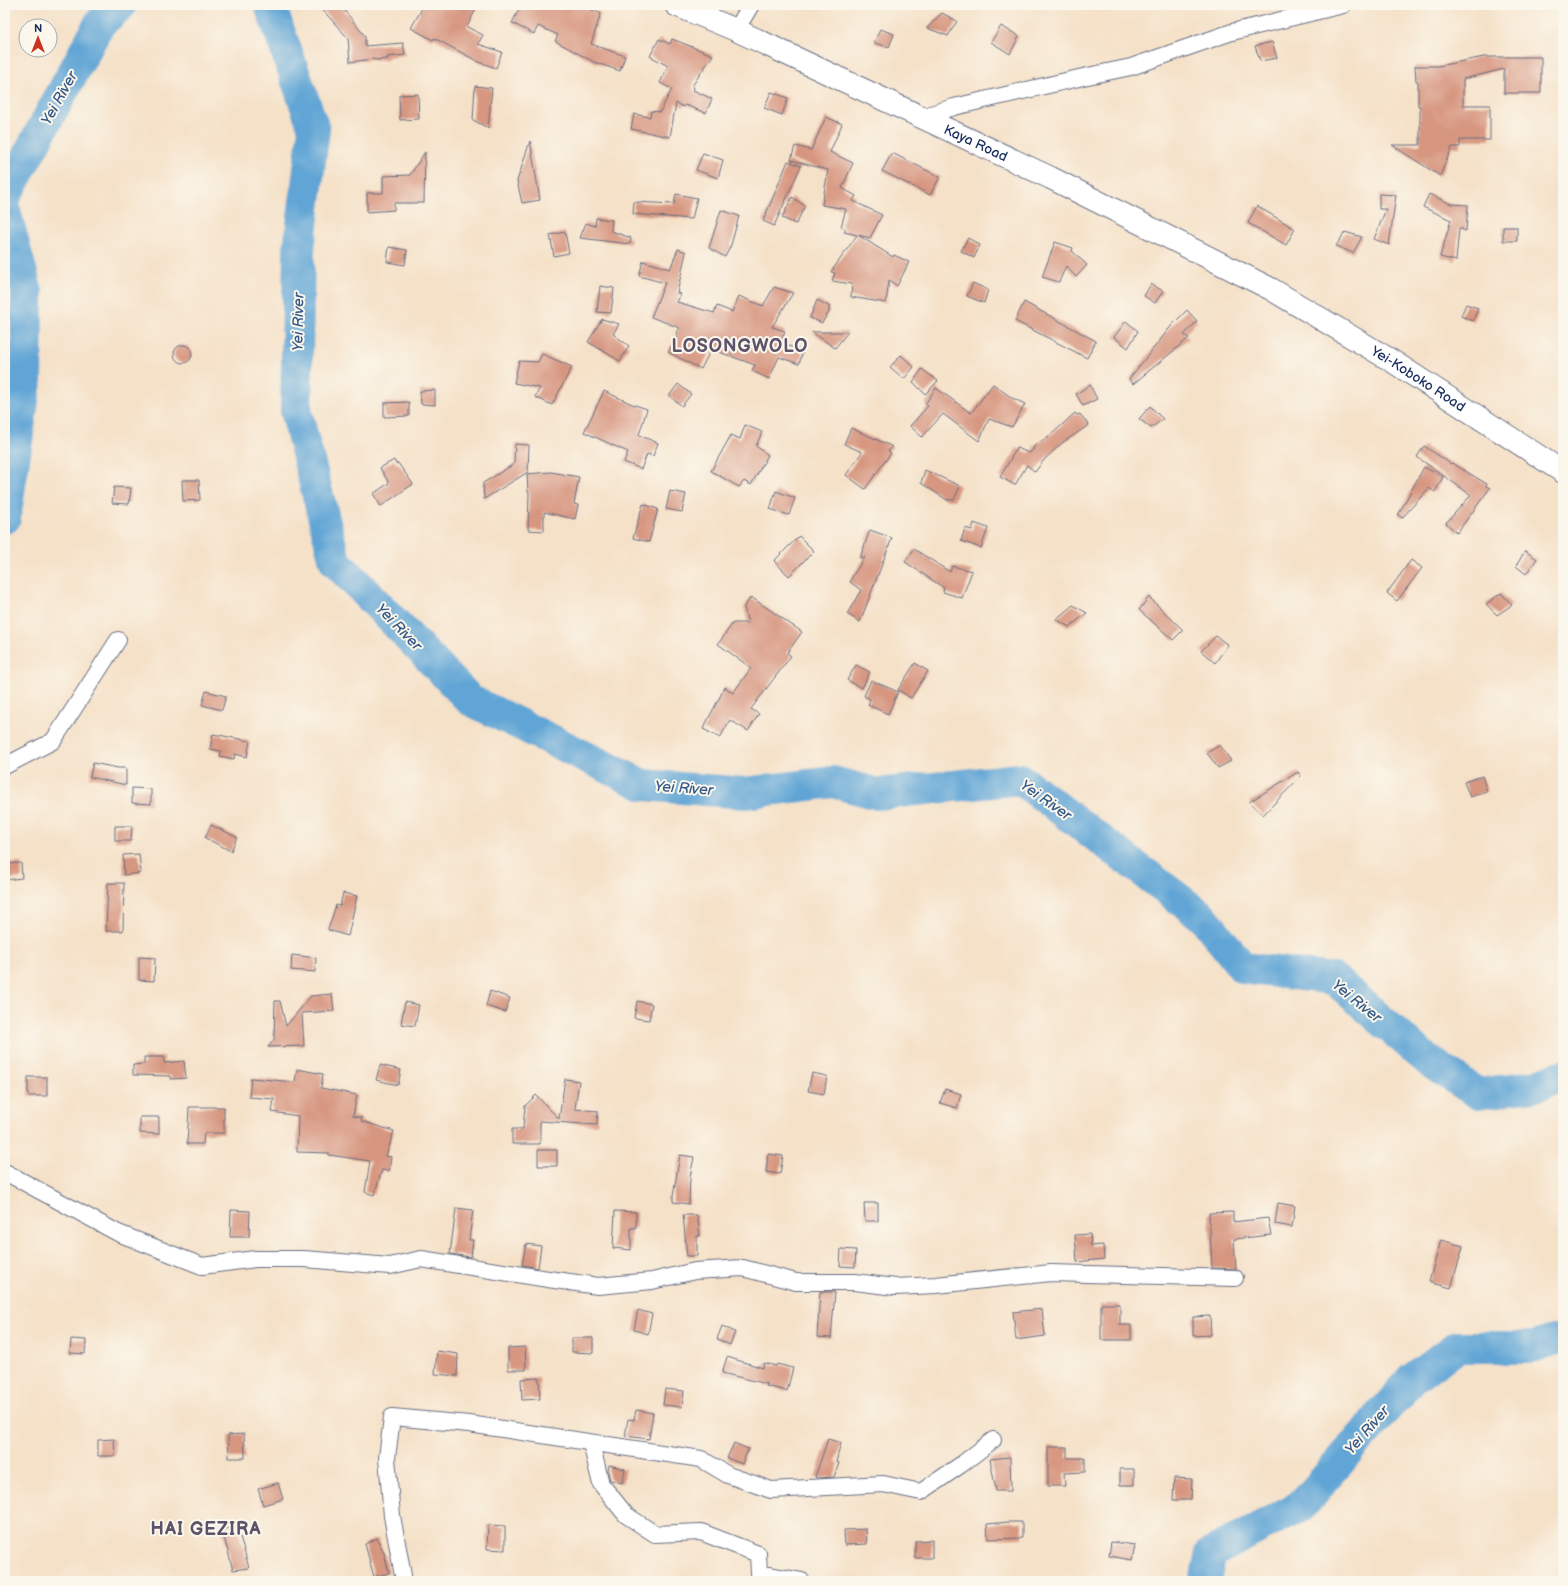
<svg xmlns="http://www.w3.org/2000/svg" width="1568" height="1586" font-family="'Balsamiq Sans',sans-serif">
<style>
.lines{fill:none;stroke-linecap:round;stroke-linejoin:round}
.river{stroke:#60a5d5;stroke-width:32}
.building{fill:#d79680}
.minor-casing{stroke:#676d83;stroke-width:18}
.primary-casing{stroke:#676d83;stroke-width:24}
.minor{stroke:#fff;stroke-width:16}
.primary{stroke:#fff;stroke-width:22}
.labels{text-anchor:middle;stroke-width:4;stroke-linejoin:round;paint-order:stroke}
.street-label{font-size:14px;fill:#1b2f5e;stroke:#fbf7ec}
.water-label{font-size:15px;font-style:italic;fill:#335888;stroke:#fbf7ec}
.district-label{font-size:18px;font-weight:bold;letter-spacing:1px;fill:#5d536a;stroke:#fbf7ec}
</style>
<rect width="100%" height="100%" fill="#fbf7ec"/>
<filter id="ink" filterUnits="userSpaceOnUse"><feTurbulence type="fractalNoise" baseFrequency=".025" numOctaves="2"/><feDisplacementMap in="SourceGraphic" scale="8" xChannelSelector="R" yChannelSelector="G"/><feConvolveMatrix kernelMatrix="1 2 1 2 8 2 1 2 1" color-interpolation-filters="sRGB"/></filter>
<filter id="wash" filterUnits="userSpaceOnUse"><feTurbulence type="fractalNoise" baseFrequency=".012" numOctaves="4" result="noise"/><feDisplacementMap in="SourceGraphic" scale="16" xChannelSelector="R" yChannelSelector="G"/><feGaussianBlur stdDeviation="0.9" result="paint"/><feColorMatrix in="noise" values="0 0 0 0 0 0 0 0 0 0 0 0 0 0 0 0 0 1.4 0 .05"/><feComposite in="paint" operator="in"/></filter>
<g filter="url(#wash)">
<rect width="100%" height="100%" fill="#f5e1c8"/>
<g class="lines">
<path class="river" d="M270,5L314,129L299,249L296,411L335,561L470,700L643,785L745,793L833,782L878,794L1020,779L1203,917L1243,968L1334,979L1425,1058L1478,1094L1538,1085L1563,1075
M5,197L100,23L121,5
M5,211L27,293L26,381L5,518
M1205,1581L1211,1553L1302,1505L1412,1379L1457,1347H1532L1563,1338"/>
</g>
<g id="blocks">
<path class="building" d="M318,5H340L365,36V46L403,43L405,55L387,57L388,59L374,60V59L350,62L348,38Z
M424,5H478L467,27L483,35L478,44L502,52L496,68L479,62L434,38L433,40L411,28Z
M521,5H578L601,13L591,44L625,56L620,71L594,62L555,41L558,35L538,26L534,34L512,23Z
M942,13L957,21L948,36L927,28Z
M1001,26L1019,36L1010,54L991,42Z
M880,29L894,34L889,47L874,43Z
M659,39L670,44L672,39L713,55L692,86L694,87L693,90L712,99L706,113L685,105L684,107L676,103L670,137L631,129L634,114L650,117L651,111L660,112L672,89L660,83L668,66L650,56Z
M1272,42L1277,58L1260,61L1255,46Z
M1484,57H1541V93H1504V69L1463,79V105H1490V140H1460V147H1452L1440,176L1392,145H1420V106H1418V81H1416L1415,66H1438Z
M475,86L492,88L488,128L473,120Z
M771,92L788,98L782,115L764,108Z
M418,94L419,119L400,120L399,95Z
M826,117L842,124L830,152L853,163L842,188L856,196L853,201L882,215L870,238L858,235L893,257L894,255L909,262L897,286L889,280L886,303L851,297L852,284L832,281L835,273L831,272L857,235L844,232L846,229L841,227L846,209L822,205L828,170L791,160L795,146L811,150Z
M530,141L540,200L522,203L517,181Z
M425,152L424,203H394V210L367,212V193H383V176L410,175Z
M703,153L723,160L718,178L696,170Z
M892,153L940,177L930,195L882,171Z
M788,161L801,166L774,226L763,221Z
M676,194L697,198L692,219L633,214L634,202L674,204Z
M1379,194L1396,195L1389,245L1374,239L1386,209H1379Z
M1429,194L1451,204L1468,205L1466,231L1459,228L1456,261L1440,257L1451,220L1423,207Z
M792,197L805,206L796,224L782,218Z
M1257,206L1295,229L1286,245L1248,223Z
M721,210L739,216L731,245L725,257L709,248Z
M596,218L612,220L611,231L631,238L630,244L580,238L586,223L595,226Z
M1503,227H1517V241H1503Z
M565,232L569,253L554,256L550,235Z
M1345,232L1362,237L1353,253L1336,246Z
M968,238L980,245L974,258L961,251Z
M1055,242L1073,248L1072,251L1087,265L1076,277L1066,266L1059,282L1042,277Z
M389,247L407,250L405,265L387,262Z
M678,249L686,252L677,293L681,294L677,302L714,313L717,306L732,312L739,296L763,306L774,287L793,293L772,327L785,331L781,343L803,351L799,364L779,357L769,379L752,371L755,365L711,349L701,369L668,352L678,335L676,334L680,328L651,317L665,283L639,276L643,261L670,269Z
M973,283L988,290L984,303L967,296Z
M1151,284L1163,291L1155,303L1144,296Z
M600,286L614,288L611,313L597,312Z
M817,300L829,306V312L822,323L810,318Z
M1024,302L1096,341L1087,358L1015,321Z
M1466,304L1478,308L1473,321L1461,316Z
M1187,310L1197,321L1184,335L1189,338L1133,384L1129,379L1172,325Z
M602,319L619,324L613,334L629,346L620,361L588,342Z
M1126,321L1138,331L1128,348L1114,337Z
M812,332H848L835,348Z
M174 354a9 9 0 1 1 18 0a9 9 0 1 1-18 0Z
M542,354L572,367L552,405L535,397L540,388L514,383L519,361L538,362Z
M901,355L914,367L904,379L890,367Z
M922,369L938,381L925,394L913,382Z
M678,384L691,394L682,406L669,396Z
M993,384L1012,398L1025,404L1012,427L989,419L979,441L943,414L922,437L910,426L928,406L925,404L936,388L971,413Z
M1090,385L1097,399L1083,406L1076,394Z
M435,390V405L421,404L420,391Z
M604,391L632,404L647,409L639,435L658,443L653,456L647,454L641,469L624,462L628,452L584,432Z
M409,402V416L384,417V403Z
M1150,406L1163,419L1151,428L1139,419Z
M1075,413L1077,415L1080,414L1089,425L1062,443L1044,460L1035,472L1027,465L1015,485L1000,477L1017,448L1029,453L1034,449L1033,447L1053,433Z
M745,425L762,432L756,446L768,455L751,485L744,481L739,487L711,471L731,435L740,439Z
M851,428L893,447L888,451L891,453L865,489L846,475L862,452L844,444Z
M515,444L529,445L528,472L484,499L483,483L514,464Z
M1424,446L1451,464L1452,463L1487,484L1486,486L1490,488L1457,533L1446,523L1471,495L1417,457Z
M394,460L396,464L398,463L413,484L381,506L373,494L389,483L380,468Z
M1424,467L1443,477L1435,492L1429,488L1402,518L1398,515Z
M925,470L960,486L954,500H947L921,483Z
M551,472L579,477L574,504L578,505L575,519L544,512V531L528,530L529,492H528L527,474Z
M182,480H199L200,500L183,501Z
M114,487L131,488L129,504L112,503Z
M670,491L686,494L682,512L666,509Z
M776,491L795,498L789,515L770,509Z
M643,504L658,509L649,542L633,538Z
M974,523L988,528L981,548L961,541L965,528L972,530Z
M870,530L892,538L860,622L847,614L861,590L850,582L853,575L865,557L860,558Z
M799,536L814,551L789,576L774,561Z
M914,549L950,572L952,566L972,571L962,598L943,592L944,588L905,562Z
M1525,551L1537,559L1526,574L1516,566Z
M1411,560L1422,568L1397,601L1387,593Z
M1501,593L1512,605L1497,615L1486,604Z
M751,597L802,632L787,653L791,656L751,709L759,714L748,731L730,720L720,738L703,729L725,687L733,693L751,668L718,644L733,623H748L744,607Z
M1149,597L1183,630L1173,640L1139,610Z
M1073,605L1087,613L1069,627L1056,619Z
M1216,636L1228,645L1215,663L1201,651Z
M915,663L928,671L911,698L898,690Z
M856,665L870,672L862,688L847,680Z
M871,680L898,692L888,714L868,705L870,699L864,696Z
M206,691L226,696L222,710L202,705Z
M213,734L250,741L247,757L235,754L234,759L220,756L221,751L210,749Z
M1220,745L1231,761L1218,768L1207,753Z
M93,763L118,768H126V785L90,777Z
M1298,772L1301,776L1263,815L1249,802Z
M1482,776L1487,791L1470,797L1464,782Z
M132,788L151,789V804L132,803Z
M211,825L237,837L231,851L205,838Z
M115,826H132L131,841H115Z
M139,854L141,873L124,875L123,855Z
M21,863L22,878L5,880V864Z
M108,883H124L123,931H106Z
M343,893L357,896L348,936L328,930L336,905L340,906Z
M292,955L316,958L315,972L291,970Z
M139,957L155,958L154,981L139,980Z
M490,991L510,998L505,1012L486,1006Z
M332,994L334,1011L302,1013L304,1046L268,1047L274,1040L275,1001H280L286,1026L311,996Z
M637,1001L652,1004L649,1020L634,1018Z
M405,1002L419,1005L415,1026L401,1024Z
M144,1057H164V1063L184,1061L186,1078L171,1079V1076L133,1075V1065L144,1064Z
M380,1065L401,1070L398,1085L376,1080Z
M297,1069L323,1074L321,1088L357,1095L353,1116L362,1118L361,1121L394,1131L386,1156L391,1157L389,1171L382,1170L374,1195L365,1192L370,1161L329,1155V1153L297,1152L298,1116L272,1112L274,1099L249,1097L251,1078L295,1082Z
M812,1073L827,1076L824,1094L808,1091Z
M28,1077H47V1096H28Z
M565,1079L579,1081L575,1109L598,1111L597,1125L540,1121V1144H512V1129H523L525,1106L536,1095L559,1119Z
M945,1089L961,1094L957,1108L940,1103Z
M189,1107H224V1133H204L203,1144H187Z
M140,1117H159V1134L140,1133Z
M538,1150H557V1166H538Z
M768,1154L783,1156L780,1174L766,1172Z
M680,1155L694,1157L690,1177L689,1204L673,1202V1196Z
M864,1203H878V1221H865Z
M1278,1203L1295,1206L1292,1227L1275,1224Z
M456,1208L473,1210L469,1240H473L471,1257L450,1254Z
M231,1210L250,1211L249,1237H230Z
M615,1211L636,1212V1228H631V1250L613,1248Z
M1233,1212V1222L1268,1218L1271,1235L1234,1239L1236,1269L1212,1268L1209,1213Z
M683,1215H697L700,1236H697V1256H687Z
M1090,1234L1091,1246L1103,1245L1104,1259L1077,1262L1075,1235Z
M1441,1240L1463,1246L1451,1288L1429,1282Z
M526,1244L541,1246L538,1268L522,1265Z
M841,1249L856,1250L855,1267L840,1266Z
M820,1292H835L831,1338L817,1337Z
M1101,1304H1120V1325H1131V1340H1101Z
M1042,1309L1045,1336L1016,1340L1013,1312Z
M638,1310L652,1314L648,1334L634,1330Z
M1210,1316L1211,1335L1193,1336V1317Z
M722,1326L735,1332L730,1345L717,1339Z
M572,1338H593V1353L572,1352Z
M71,1339L86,1340L85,1354L70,1353Z
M525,1347L526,1370H508V1348Z
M437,1351L458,1354L457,1376L435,1374Z
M727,1357L763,1368L764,1363L776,1366L777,1364L793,1368L787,1391L766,1386L767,1384L722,1373Z
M539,1378L540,1399L522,1400L521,1379Z
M665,1389L684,1391L682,1407L663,1405Z
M636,1410L653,1413L649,1439L625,1436L628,1419L634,1420Z
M244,1434L245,1458H229L228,1435Z
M114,1439L115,1456H98V1440Z
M828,1439L841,1443L836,1462L839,1463L834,1477L817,1478L815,1477Z
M734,1443L748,1449L742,1464L727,1458Z
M1048,1447H1067V1458H1085V1472L1064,1473L1065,1486H1048Z
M1010,1457L1011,1491H996L990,1459Z
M609,1465L625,1469L622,1483L610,1480L608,1472Z
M1120,1469H1134V1485H1120Z
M1174,1478L1192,1479L1191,1500H1173Z
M278,1483L283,1499L263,1505L258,1489Z
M1008,1522H1022V1538L988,1539L987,1524Z
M488,1525L505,1526V1550L487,1549Z
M237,1526L249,1568L233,1570L222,1530Z
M866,1529L867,1544L845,1545L844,1530Z
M377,1538L384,1553L389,1573L374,1577L365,1544Z
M932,1540V1558H915V1541Z
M1111,1542L1135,1545L1132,1560L1109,1556Z"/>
</g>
</g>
<g filter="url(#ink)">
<use href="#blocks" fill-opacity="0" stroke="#676d83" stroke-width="1"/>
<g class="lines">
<g class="minor-casing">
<path id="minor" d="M736,30L751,5
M921,117L954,107L1083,77L1131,67L1232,32L1343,5
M5,766L53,741L118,640
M5,1172L118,1233L202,1266L255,1259H304L390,1266L421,1259L548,1279L598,1286L652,1281L695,1271L743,1268L796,1282H855L895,1287L936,1285L1051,1273L1235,1278
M591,1443L601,1484L626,1515L655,1534L701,1532L758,1554L759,1573L802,1581
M404,1581L392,1516L387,1458L392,1417L469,1424L701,1459L728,1475L771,1490L883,1484L921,1492L962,1464L993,1440"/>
</g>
<g class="primary-casing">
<g id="primary">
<path id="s1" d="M676,5L736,30L1051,178L1271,289L1392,361L1563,472"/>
</g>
</g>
<use href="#minor" class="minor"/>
<use href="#primary" class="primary"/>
</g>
</g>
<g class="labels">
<g class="street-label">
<text dy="5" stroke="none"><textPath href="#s1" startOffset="330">Kaya Road</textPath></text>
<text dy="5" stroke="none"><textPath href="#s1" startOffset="832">Yei-Koboko Road</textPath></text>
</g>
<g class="water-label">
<text transform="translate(59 98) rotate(-61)" y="5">Yei River</text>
<text transform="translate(298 322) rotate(-89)" y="5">Yei River</text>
<text transform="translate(399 627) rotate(46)" y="5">Yei River</text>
<text transform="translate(684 788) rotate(4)" y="5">Yei River</text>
<text transform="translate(1046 800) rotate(35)" y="5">Yei River</text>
<text transform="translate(1357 1001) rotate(39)" y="5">Yei River</text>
<text transform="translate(1367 1430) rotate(-49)" y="5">Yei River</text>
</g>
<g class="district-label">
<text x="740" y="352">LOSONGWOLO</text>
<text x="206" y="1535">HAI GEZIRA</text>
</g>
</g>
<rect width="1568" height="1586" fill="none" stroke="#fbf7ec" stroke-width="20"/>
<g transform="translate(38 38)"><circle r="19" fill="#fbf7ec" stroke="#a1a7b3"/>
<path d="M0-3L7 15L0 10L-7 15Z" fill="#c8321e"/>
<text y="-6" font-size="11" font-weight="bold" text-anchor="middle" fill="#1b2f5e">N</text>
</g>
</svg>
